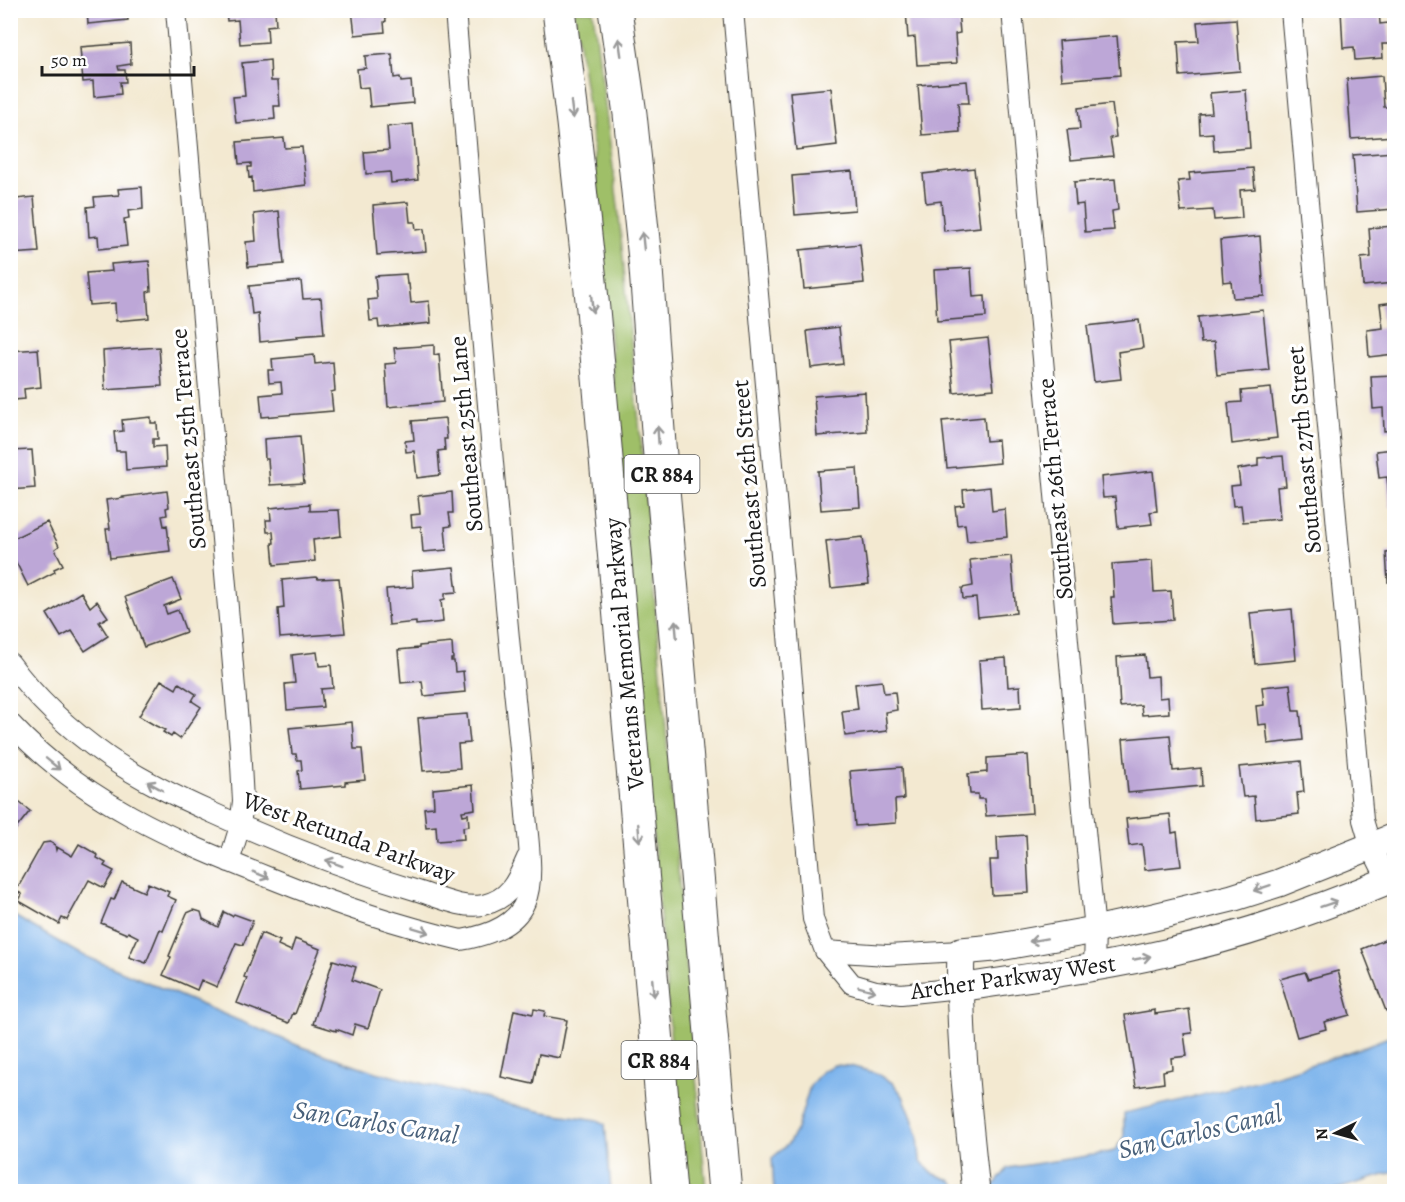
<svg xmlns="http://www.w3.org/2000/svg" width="1405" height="1202" font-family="Alegreya,serif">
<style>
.green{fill:#9fbf68;stroke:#5e6e42;stroke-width:1.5}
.water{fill:#7db4ec;stroke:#4c6884;stroke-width:1.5}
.building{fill:#bda7d7}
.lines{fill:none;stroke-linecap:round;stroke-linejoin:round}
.street-casing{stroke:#3c3b37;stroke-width:22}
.secondary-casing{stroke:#3c3b37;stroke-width:29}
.highway-casing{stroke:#3c3b37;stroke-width:35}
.street{stroke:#fff;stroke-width:20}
.secondary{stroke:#fff;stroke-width:27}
.highway{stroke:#fff;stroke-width:33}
.oneway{stroke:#999}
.labels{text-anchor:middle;stroke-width:6;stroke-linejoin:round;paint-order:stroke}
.shield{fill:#fff;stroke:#606060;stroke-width:1.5}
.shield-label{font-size:22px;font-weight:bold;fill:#1c1c1c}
.street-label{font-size:24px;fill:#1c1c1c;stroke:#fff}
.water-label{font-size:26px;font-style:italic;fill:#48607a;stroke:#fff}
</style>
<rect width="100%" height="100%" fill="#fff"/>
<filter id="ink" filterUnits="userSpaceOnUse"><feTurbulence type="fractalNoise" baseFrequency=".0167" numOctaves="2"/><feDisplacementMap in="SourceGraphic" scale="12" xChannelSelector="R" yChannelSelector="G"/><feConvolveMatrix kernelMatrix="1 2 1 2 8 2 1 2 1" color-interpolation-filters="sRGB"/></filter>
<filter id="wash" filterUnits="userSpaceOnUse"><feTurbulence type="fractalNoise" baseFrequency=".008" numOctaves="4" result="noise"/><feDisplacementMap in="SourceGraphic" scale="24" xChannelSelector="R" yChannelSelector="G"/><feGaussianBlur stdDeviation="1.35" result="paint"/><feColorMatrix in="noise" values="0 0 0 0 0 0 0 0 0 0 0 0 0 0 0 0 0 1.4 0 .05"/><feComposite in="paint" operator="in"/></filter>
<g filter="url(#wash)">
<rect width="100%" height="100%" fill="#f3e9d1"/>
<path class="green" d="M574,11H593L618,206L641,444L706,1191H684L595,164L588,105Z"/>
<path class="water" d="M11,914L78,953L297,1045L376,1072L492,1101L544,1112L598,1120L605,1124L611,1191H11Z
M1394,1035V1172L1331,1191H774L772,1158L788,1144L797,1129L810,1086L822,1071L834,1065L850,1066L876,1073L893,1083L903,1096L912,1118L918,1137L920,1160L932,1173L950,1180L957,1187L995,1184L1008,1168L1106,1153L1114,1151L1124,1138V1113C1216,1093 1307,1070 1394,1035Z"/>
<g id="blocks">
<path class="building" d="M87,10H127L128,20L88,24Z
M226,10H275L276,25L267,26L268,42L240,44L238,20L227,21Z
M352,10H385L386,21L384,22L385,32L355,35Z
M906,10H958L960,33L955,34L957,63L917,65L915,37L908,38Z
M1341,10H1379L1380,24L1388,23L1390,44H1382L1383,58L1355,60L1354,47L1343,48Z
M1236,19L1240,71L1180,76L1178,42L1199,41L1197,22Z
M1117,36L1120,75L1062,80L1059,41Z
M130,43L131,64L118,66L119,70H125L126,82H120L121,94L94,97L93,81L83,82L80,47Z
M392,54L394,78L400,77L401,82L411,81L413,103L370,107L368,87L359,88L357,69L366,68L365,56Z
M270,60L271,81H278L280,106H274L275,119L236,123L233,97L245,96L242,63Z
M1382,76L1384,107H1394V136L1351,139L1347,79Z
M967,81L969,103H958L960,132L922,135L918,85Z
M831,88L837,145L796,150L790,92Z
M1246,90L1250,148L1214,151L1213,133L1200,134L1199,114L1212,113L1210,93Z
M1112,104L1116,137L1110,138L1113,156L1071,160L1067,130L1080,129L1078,108Z
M413,124L418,180L391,183L390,172L366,174L364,152L389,150L387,127Z
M284,138L285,148L302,147L306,185L253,192L252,177L249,178L248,167H251V163L239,164L237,142Z
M1394,152V209L1357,212L1353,155Z
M974,168L980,227L944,231L941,201L926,203L923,174Z
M1253,168L1255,189L1240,190L1242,218L1214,220L1213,210L1181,212L1178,181L1190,180L1189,173Z
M852,171L855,210L795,215L792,176Z
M1115,179L1118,210L1112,211L1114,230L1085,232L1083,204L1076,205L1074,182Z
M142,187L143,209L128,211L129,218L124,219L127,246L99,249L98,236L89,237L87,207L95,206L94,197L119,195L118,189Z
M15,197L16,199L34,197L39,252L10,254V198Z
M408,202L410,222H415L416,230L424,229L426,251L377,255L373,205Z
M279,211L284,264L248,267L246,242L256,241L254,214Z
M1394,226V283L1363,286L1361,258L1371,257L1369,228Z
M1260,236L1264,296L1233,298L1231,281L1223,282L1220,240Z
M860,244L864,283L804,289L800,250Z
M149,261L151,291L147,292L149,318L116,321L115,303L89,305L86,273L112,271L111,264Z
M971,268L973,297L985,296L986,317L937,321L934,270Z
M406,274L407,284H409L411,303L429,301L431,323L379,328L378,320L370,321L368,300L377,299L375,276Z
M301,281L303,299L321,298L324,334L297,336L298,338L260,342L258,313L252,314L249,286Z
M1394,302V354L1369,357L1367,330L1383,328L1380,304Z
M1263,310L1269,370L1217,375L1214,342L1201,343L1198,317Z
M1139,320L1143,348L1118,352L1121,379L1094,382L1087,326Z
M839,327L843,364L811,368L807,331Z
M988,338L994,389L954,393L949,342Z
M434,345V355L439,354L443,402L388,407L385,364L396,363L394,348Z
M159,347L162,386L105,390L103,351Z
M38,349L41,387L24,389L25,399L14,400V404L10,405V351Z
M314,355L315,364L333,362L335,391L331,392L333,411L262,417L260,395L282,393L281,382L269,383L268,370H273L272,359Z
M1394,375V430L1384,431L1383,408L1373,409L1371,376Z
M1271,388L1277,438L1232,444L1228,403L1242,402L1241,391Z
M865,392L867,432L817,436L814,396Z
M151,417V423H157L158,439H153V447L165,446L166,467L126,470L125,451H116L114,432L123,431L122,420Z
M984,417L986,441L998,440L1000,463L947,468L942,421Z
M445,418L447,439H444L445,450L438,451L440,475L417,478L414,451L406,452L405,441L414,440L412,421Z
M300,436L304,483L270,485L268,459H265L264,439Z
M1394,449V506L1390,507L1387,477L1379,478L1376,451Z
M32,450L35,488L10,490V451Z
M1283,456L1286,486L1277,487L1280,519L1243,522L1241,505L1233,506L1231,486L1240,485L1238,469L1258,466V458Z
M857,468L860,507L821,510L818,471Z
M1153,471L1157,511L1150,512L1152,524L1118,528L1115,497L1103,498L1101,477Z
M990,487L992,511L1005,509L1007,537L967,541L965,524L957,525L955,506L964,505L963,490Z
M167,491L169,507L166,508L167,515L162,516L164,526L167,525L170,551L110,558L106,529H110L106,500L124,498L123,497Z
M452,492L453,513H449L451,526L445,527L447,550L423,552L421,526L412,527L411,515L420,514L418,496Z
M310,504V511L339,510L341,536L313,540L315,561L274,565L272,543H274L273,532H267L266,520H271L270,508Z
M47,522L59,546L55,549L63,565L54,569L55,572L28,586L10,550V540Z
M863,537L869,584L831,588L826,541Z
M1394,552V581L1388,582L1386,553Z
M1011,556L1016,613L978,617L976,598L963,599L962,588L973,586L970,560Z
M1152,561L1154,592L1171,591L1173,620L1113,624L1111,597H1114L1112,564Z
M454,567L457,592L445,593V599L441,600L443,622L416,625V622L389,625L386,589L413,587L412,571Z
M317,577L318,579L339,578L345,633L280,638L278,609L284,608L282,580Z
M173,579L181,599L164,606L167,614L178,610L186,632L144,647L125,597Z
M81,592L90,607L97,601L108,617L99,622L108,636L85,651L72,631L61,637L47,614Z
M1292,609L1296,660L1255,664L1250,613Z
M452,643L453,659H451V661H454L455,672L463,671L465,692L424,696L422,681L401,683L398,650L419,648V646Z
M317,652L319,666L331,665L333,688L321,689L323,707L287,710L285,684L295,683L292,655Z
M1145,655L1147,677L1158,676L1159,698L1168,697L1169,713L1142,715L1141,705L1120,707L1117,657Z
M1006,658L1008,687L1020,686L1021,707L982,710L979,660Z
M161,680L176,689L179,683L196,694L192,701L201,707L180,739L173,734L171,737L163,732L165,730L156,726L139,716Z
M882,681L884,693L895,692L897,710L885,712L887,731L845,736L842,711L858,709L855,684Z
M1290,684L1293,711H1300L1303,740L1268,744L1266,724L1258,725L1256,706L1264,705L1262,687Z
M467,714L470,743L458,744L460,768L423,771L418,718Z
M352,722L354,749H362L365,780L345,782V785L300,789L298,771L302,770L301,760H297L296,754H292L289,728Z
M1170,735L1173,771L1201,768L1202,786L1128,793L1123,739Z
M1028,755L1032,813L986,816L984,799H978V794H970L968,774L987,772V758Z
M1301,761L1304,792L1297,793L1299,814L1256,819L1254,796L1243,797L1239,767Z
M902,767L904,799L895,800L896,823L855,826L850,771Z
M473,785L475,809L462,811L463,815L468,814L469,826L463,827L464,839L437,841L436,826L426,827L424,808L434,807L433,789Z
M10,795L30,811L10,836Z
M1170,814L1172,833L1177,832L1181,866L1145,870L1142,844L1129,846L1126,819Z
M1026,835L1029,893L992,895L990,860H998L997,837Z
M50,842L55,845L56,850L57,847L72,856L79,844L98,855L97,858L106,863L104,866L114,871L104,888L89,880L67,920L62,918L59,924L19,901L22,894L16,891L43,843Z
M122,882L144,892L148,883L169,892L167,896L176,900L163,931L160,929L146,963L129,957L138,937L128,932L127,934L101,923L111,899L114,900Z
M194,910L201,912L203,919L218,927L224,912L232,916L234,914L253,921L243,945L236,943L217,987L201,980L197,990L163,975L171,957L169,956L187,913Z
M261,933L280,941L278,945L291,951L295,939L320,949L295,1014L293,1013L289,1023L237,1003L247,978L244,977Z
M1394,936V1007L1386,1011L1362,949Z
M333,960L356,967L352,980L380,990L368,1028L355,1024L352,1035L336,1029V1031L313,1024Z
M1338,971L1350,1015L1324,1022L1326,1029L1297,1037L1280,979L1305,972L1308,979Z
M534,1009L545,1011L544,1016L567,1020L560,1058L539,1054L533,1084L501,1077L514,1010L533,1014Z
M1189,1009L1192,1033L1184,1034L1187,1056L1171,1058L1172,1069L1163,1071L1164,1083L1136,1087L1125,1015L1155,1010V1014Z"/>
</g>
</g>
<g filter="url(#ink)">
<use href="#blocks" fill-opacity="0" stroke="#3c3b37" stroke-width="1.5"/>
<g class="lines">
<g class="street-casing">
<path id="street" d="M176,10L240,746L243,801L240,826L229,862
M733,10L813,919L825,951L852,984L876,991L901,994L960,988
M1012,10L1083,810L1095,930L1094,967
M1291,10L1363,820L1371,847L1388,881
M10,663C37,700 71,731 108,757C141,780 177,797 213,813C280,844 350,871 421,892C440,898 463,909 483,905C510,899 517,881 527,858
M10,723C83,802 173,840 270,878C332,903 396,925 461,940C485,936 515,926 525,902C535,881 528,838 526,815C522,763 516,711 511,659C490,443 473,227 455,10
M825,951L887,955L961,951"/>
</g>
<g class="secondary-casing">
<path id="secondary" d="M960,988C1030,977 1101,968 1170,952C1247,935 1322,908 1394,878
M976,1192C968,1112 958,1031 961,951L994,948L1095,930L1154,917L1232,898L1279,883L1394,837"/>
</g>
<g class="highway-casing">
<path id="highway" d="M559,10L573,123L593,309L670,1192
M615,10L630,114L646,269L659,444L725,1192"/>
</g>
<use href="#street" class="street"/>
<use href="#secondary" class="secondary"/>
<use href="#highway" class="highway"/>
</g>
<defs><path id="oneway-shaft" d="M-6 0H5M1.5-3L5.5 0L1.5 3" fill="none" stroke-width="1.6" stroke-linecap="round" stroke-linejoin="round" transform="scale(1.5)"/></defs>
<g class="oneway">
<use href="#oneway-shaft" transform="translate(620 47) rotate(-98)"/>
<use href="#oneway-shaft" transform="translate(572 110) rotate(83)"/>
<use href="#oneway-shaft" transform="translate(643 241) rotate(-96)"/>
<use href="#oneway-shaft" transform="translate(592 304) rotate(84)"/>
<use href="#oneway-shaft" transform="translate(658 435) rotate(-94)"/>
<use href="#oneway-shaft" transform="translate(676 629) rotate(-95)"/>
<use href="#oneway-shaft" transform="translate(53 764) rotate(39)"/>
<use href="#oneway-shaft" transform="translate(155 786) rotate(-151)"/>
<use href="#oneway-shaft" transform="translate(639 833) rotate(85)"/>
<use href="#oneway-shaft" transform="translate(334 863) rotate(-160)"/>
<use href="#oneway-shaft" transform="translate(261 875) rotate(22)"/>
<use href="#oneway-shaft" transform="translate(1262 888) rotate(162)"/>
<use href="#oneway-shaft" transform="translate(1329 904) rotate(-19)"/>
<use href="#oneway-shaft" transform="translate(421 930) rotate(17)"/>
<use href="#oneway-shaft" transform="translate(1038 940) rotate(170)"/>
<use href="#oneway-shaft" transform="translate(1142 958) rotate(-11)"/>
<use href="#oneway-shaft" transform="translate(653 988) rotate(85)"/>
<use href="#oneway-shaft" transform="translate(867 989) rotate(15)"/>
</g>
</g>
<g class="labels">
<g class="shield">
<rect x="624.5" y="455" width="75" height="38" rx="4.5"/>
<rect x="621.5" y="1041" width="75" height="38" rx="4.5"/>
</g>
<g class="shield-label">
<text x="662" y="482">CR 884</text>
<text x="659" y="1068">CR 884</text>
</g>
<g class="street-label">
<text transform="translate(466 434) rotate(-95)" y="8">Southeast 25th Lane</text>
<text transform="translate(188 439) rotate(-95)" y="8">Southeast 25th Terrace</text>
<text transform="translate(1304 450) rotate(-95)" y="8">Southeast 27th Street</text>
<text transform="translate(749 484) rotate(-95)" y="8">Southeast 26th Street</text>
<text transform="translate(1055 489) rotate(-95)" y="8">Southeast 26th Terrace</text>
<text transform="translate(624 654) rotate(-95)" y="8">Veterans Memorial Parkway</text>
<text transform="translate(349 837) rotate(20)" y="8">West Retunda Parkway</text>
<text transform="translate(1013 977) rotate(-8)" y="8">Archer Parkway West</text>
</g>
<g class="water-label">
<text transform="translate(376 1122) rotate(9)" y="9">San Carlos Canal</text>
<text transform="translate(1200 1131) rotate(-13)" y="9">San Carlos Canal</text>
</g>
</g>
<rect width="1405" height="1202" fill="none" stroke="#fff" stroke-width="36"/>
<g transform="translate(1336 1133) rotate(265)" stroke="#ffffff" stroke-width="4.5" paint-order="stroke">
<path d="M0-4.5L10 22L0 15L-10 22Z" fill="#1c1c1c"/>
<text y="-9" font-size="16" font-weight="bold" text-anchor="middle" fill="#1c1c1c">N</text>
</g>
<path d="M42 66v9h152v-9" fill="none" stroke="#1c1c1c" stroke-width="3"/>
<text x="51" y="66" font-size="18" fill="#1c1c1c" stroke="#ffffff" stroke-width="4.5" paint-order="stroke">50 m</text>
</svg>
